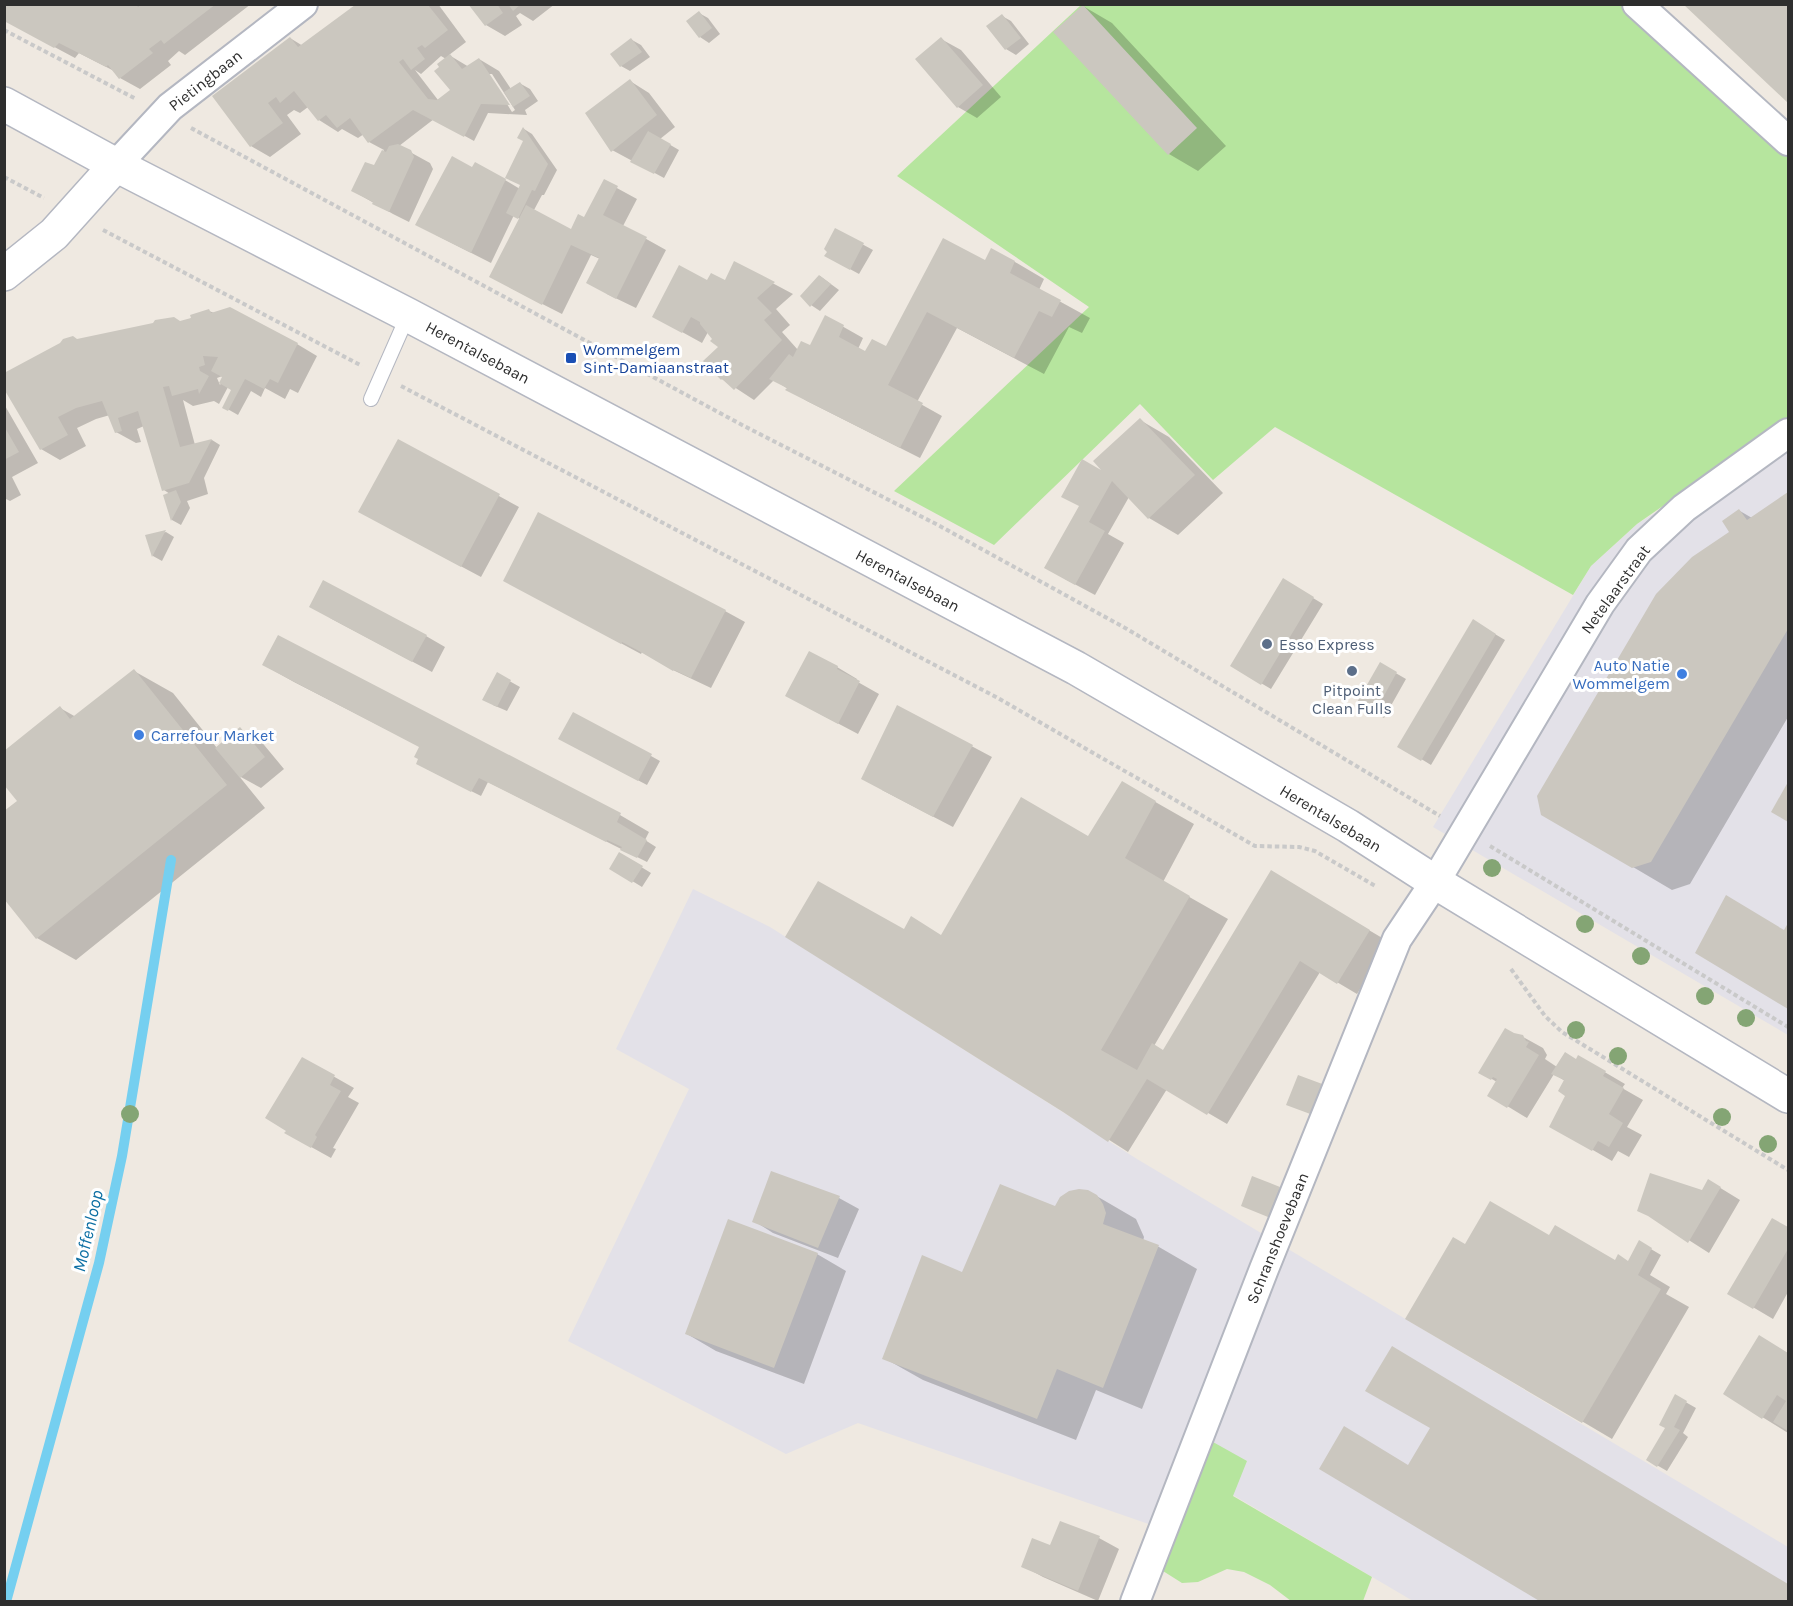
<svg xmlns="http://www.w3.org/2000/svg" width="1793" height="1606" font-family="Karla,sans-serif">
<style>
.industrial{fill:#e3e1e8}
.green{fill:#b6e59e}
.shadow{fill:#0003;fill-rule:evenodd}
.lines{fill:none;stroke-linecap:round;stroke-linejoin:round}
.stream{stroke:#75cff0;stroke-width:10}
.building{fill:#cbc7bf}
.service-casing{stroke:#b4b7c1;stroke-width:16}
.minor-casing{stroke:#b4b7c1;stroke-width:32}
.tertiary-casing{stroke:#b4b7c1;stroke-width:36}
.secondary-casing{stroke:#b4b7c1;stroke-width:36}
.path{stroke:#c9c9c9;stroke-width:4;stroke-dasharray:4.5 3;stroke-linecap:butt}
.service{stroke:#fff;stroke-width:14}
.minor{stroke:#fff;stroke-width:28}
.tertiary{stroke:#fff;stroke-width:33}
.secondary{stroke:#fff;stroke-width:33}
.tree{fill:#84a574}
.transit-dot{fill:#1a4fb4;stroke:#fff;stroke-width:2}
.service-dot{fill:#5c6f8a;stroke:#fff;stroke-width:2}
.shop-dot{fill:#3f7fe0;stroke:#fff;stroke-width:2}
.labels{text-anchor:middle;stroke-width:6;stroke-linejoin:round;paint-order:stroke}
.street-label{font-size:16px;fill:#2e2e2e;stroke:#fff}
.transit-label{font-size:16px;fill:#164399;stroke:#fff;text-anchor:start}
.service-label{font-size:16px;fill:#4e5e75;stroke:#fff;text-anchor:start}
.shop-label{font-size:16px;fill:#366cbe;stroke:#fff;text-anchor:end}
.water-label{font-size:18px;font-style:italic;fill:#0d6fa3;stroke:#fff}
</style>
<rect width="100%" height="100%" fill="#efe9e1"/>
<path class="industrial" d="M1788,425V1035L1433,827L1591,566L1637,524L1692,490Z
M693,889L770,927L1137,1159L1788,1547V1601H1413L1187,1468L1163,1529L858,1423L786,1454L568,1341L689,1089L616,1049Z"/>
<path class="green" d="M1081,5H1625L1788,153V419L1637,524L1591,566L1573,595L1275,427L1213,480L1140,404L994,545L894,491L1089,307L897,176Z
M1213,1442L1247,1461L1233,1496L1372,1577L1363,1601H1291L1270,1585L1244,1572L1227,1569L1198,1582L1182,1583L1163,1571Z"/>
<path class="shadow" d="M4,4H251L185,55L179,51L168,61L171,65L140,89L120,78L116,72L79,53L75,58L4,20Z
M358,4H438L466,42L449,55L469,67L479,59L499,71L511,89L521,84L530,89L538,101L525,110L527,115L488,113L474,141L434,119L399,146L430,163L433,169L409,222L393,214L353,191L374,167L384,150L369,142L364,134L358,138L342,129L338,132L319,120L308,107L300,113L294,110L287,115L301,134L270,157L251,146L290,38L303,46ZM441,56L446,59L452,90L438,100L415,70L421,74ZM488,74H492L515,110L512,112Z
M470,4H555L533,21L520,13L516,16L522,25L505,36L486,25Z
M1685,4H1788V101Z
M1083,6L1112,23L1226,146L1198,171L1169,154Z
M699,13L708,18L720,34L709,43L700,37Z
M1002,16L1011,21L1029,44L1016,55L1006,49L988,26Z
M941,39L961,50L1001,97L977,118L958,107Z
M632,40L641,45L650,57L630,71L621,66Z
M630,81L649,93L675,127L660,139L679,150L664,178L612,150Z
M524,129L532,134L557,170L544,195H542L534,210L572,231L585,219L604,181L637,199L623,226L666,250L636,308L607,294L600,259L591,255L562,314L511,288L520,219L514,215L491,263L436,235L472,170L505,180L520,189L525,141Z
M836,230L873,250L859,274L826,256Z
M944,240L985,262L992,250L1015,262L1044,279L1039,290L1090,318L1082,333L1069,327L1044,374L957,328L917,402L942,416L920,458L807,401L774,380L754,400L722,379L720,347L708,332L702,343L673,327L708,282H725L735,263L793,294L776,309L790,325L782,332L798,350L810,348L826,317L863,338L858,349L866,353L888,349Z
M820,276L839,290L820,311L811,305Z
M209,311L297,344L317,356L298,393L290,389L285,399L265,388L261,397L251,391L238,415L224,407L233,390L228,387L219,404L214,401L193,406L183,400L195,445L212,440L220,445L204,478L208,494L187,501L190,508L181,525L172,520L165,496L170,494L164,490L144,426L137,429L141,442L136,443L116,432L110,415L96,419L77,428L86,446L60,460L41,449L78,341L180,323ZM225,375L220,385L217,378Z
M4,404L38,463L12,477L21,495L10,501L4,498Z
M1140,420L1169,437L1223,493L1178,535L1149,518L1129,497L1108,534L1124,543L1095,595L1065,579L1080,507L1108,476Z
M398,441L519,507L481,577L380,523Z
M1788,494V717L1690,884L1672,890L1633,867L1731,533L1740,511L1752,518Z
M166,532L174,537L162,561L153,556L147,536Z
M1283,580L1323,604L1271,689L1232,666Z
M524,591L725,611L745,622L711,688L675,671L642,652L641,654Z
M330,618L426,636L445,647L432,672Z
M1473,621L1505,640L1431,765L1400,746Z
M1380,664L1406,679L1384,718L1358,703Z
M264,665L620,815L649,832L645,840L656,847L647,862L488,782L481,796L427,769L421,747L294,682Z
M837,667L857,679L856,681L879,694L858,734L807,707Z
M134,671L173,693L217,748L240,729L260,740L284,769L261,788L239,776L265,808L76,960L37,938L19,801L60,708L76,717Z
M497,674L520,687L507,711L493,705Z
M898,707L992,757L953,827L882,790Z
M569,744L651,756L660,761L647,785Z
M1122,783L1194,824L1163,882L1228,919L1154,1046L1164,1052L1291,884L1389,942L1357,994L1320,972L1227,1124L1167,1089L1128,1152L1064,1111L904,931L942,936L1088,838Z
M620,854L651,873L642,887L611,868Z
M1788,926V1007L1752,986Z
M1523,1037L1543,1048L1547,1055L1545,1059L1557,1067L1577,1061L1579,1057L1625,1084L1622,1088L1643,1100L1627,1127L1642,1135L1629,1157L1618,1151L1612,1161L1551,1126L1567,1096L1565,1081L1554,1074L1527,1118L1489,1095L1497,1082L1480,1072Z
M303,1059L354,1088L348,1097L359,1103L333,1148L336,1149L331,1158L286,1133Z
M772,1173L839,1198L859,1209L838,1258L773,1233L754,1221Z
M1709,1181L1740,1200L1709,1253L1662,1223L1702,1191Z
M1279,1189L1288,1194L1278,1221L1243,1205Z
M1088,1191L1136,1219L1144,1237L1143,1241L1159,1247L1197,1269L1142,1409L1096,1390L1076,1440L923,1380L884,1358L963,1274L1055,1208Z
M1773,1220L1788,1229V1292L1773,1319L1729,1293Z
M1550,1237L1615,1262H1629L1639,1242L1661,1255L1650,1275L1670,1287L1666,1294L1689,1307L1612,1439L1407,1318L1465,1246Z
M817,1254L846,1271L804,1384L716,1351L687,1334Z
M1760,1337L1788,1354V1433L1725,1394Z
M1675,1396L1696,1408L1683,1433L1688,1437L1667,1471L1648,1460L1667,1428Z
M1099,1538L1119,1549L1098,1601L1043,1577L1023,1566L1051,1547Z"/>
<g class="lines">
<path class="stream" d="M6,1602L99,1263L122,1156L171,860"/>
</g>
<path class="building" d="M4,4H136L138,7L142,4H216L164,44L161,40L149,49L153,53L119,79L108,65L106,67L59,43L54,48L4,21Z
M468,4H497L503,13L485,26Z
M508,4H521L513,11Z
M1683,4H1788V103Z
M355,5H428L448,30L425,48L422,45L417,48L425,59L411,70L403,59L399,62L428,99L437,100L450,90L434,71L439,67L437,64L450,54L462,69L479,58L510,105L481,104L464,137L413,110L368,143L350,118L337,128L326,115L318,121L294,91L280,103L276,97L268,103L283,123L250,147L212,96L290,37L298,47Z
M1083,5L1197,128L1168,155L1053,32Z
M699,11L712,28L699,38L686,21Z
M1002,14L1021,38L1005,50L986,26Z
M941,37L983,85L957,108L915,59Z
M631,38L642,52L620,67L610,54Z
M630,79L657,115L611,152L585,113Z
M520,82L530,96L513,107L504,92Z
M523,127L548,164L535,191L532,190L518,219L506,213L520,185L505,178L523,141L517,138Z
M648,131L671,144L654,174L630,162Z
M398,144L411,150L414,157L389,212L372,204L373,202L351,191L365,162L374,165L382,150L386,152L389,146Z
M452,156L472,167L475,162L506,179L471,253L415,225Z
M604,179L618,186L603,215L647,237L616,299L586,283L599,258L571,245L542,305L489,277L526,205L571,229L578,214L584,217Z
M835,228L864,243L850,270L824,256L827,252L824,249Z
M943,238L985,260L991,248L1015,261L1010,273L1061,300L1052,317L1039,311L1014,358L927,312L888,385L923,403L900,448L785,390L787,388L769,379L789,354L793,357L801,341L810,345L825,315L844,325L839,337L865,351L872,339L886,346Z
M734,261L775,282L757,298L772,313L764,320L782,340L734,390L722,379L721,380L703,361L718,347L710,341L712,339L700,324V322L691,317L682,333L652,317L679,265L707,280L711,273L725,280Z
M819,275L831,284L810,307L800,296Z
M230,307L298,343L278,383L270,379L264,389L245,379L228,411L222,408L231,390L219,383L222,377L211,371L218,357L203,356L205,365L199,367L200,371L209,376L199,394L198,389L172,396L169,386L163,387L180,447L212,439L189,483L162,491L138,411L118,418L122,431L115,433L102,401L76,408L58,417L68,435L40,450L4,389V373L60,343L63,339L73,336L77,339L153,323L155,320L174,317L180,321L191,318L190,315L209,309L211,313Z
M1140,418L1195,475L1148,519L1112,481L1089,522L1105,531L1075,585L1044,568L1079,506L1061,497L1082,459L1101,470L1093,461Z
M4,426L19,452L4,460Z
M398,439L500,494L461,567L358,512Z
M176,490L181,502L171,521L163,495Z
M1788,492V629L1651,862L1632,868L1541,815L1537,796L1656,594L1692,557L1729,532L1722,521L1739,509L1747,520Z
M538,512L726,610L691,678L674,670L673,671L639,651L622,642L621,644L503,581Z
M166,530L152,557L145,535Z
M1283,578L1314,597L1261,685L1230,666Z
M323,580L427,635L412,662L309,607Z
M1473,619L1496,634L1421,761L1397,747Z
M278,635L621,813L617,822L647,840L637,858L620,850L622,847L607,840L606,842L479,778L471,792L416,764L418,759L414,757L419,747L262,665Z
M809,651L838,666L837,669L860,681L838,724L785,696Z
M1380,662L1397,672L1374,714L1356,704Z
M134,669L227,785L36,939L4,899V811L17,801L4,785V751L60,706L70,719Z
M497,672L511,680L497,707L482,700Z
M897,705L973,745L933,817L861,779Z
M573,712L652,754L638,781L558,739Z
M240,727L265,757L240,778L215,748Z
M1122,781L1156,801L1125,858L1190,896L1101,1050L1137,1070L1152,1043L1163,1050L1271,870L1370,930L1337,984L1300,961L1207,1115L1147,1079L1108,1142L1063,1112L785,937L818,881L904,929L911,916L941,935L1021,797L1088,836Z
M1788,782V822L1771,812Z
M619,852L643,866L632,883L609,869Z
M1726,895L1784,930L1788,923V1009L1695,953Z
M1505,1028L1514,1033L1523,1035L1526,1041L1529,1042L1526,1047L1539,1055L1507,1108L1487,1096L1497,1079L1493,1077L1491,1080L1478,1073Z
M1565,1052L1576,1059L1578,1055L1606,1071L1603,1076L1624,1088L1609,1114L1623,1123L1609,1147L1598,1141L1592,1151L1549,1127L1565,1096L1558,1091L1564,1080L1551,1074Z
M302,1057L335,1075L330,1085L341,1091L315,1135L317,1137L311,1148L284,1133L286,1131L265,1118Z
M1298,1075L1325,1085L1313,1115L1286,1105Z
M771,1171L840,1196L818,1248L752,1222Z
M1650,1173L1702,1190L1708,1179L1721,1187L1688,1243L1648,1216L1637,1211Z
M1252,1176L1280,1187L1268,1217L1241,1206Z
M1000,1184L1055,1206L1060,1197L1069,1191L1079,1189L1088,1190L1097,1195L1103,1204L1106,1213L1103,1224L1159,1245L1103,1388L1057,1369L1037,1419L882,1359L922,1255L962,1272Z
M1490,1201L1549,1235L1555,1225L1615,1260L1618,1254L1628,1261L1639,1240L1652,1248L1638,1275L1661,1289L1582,1423L1405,1319L1453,1237L1465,1244Z
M1772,1218L1788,1227V1249L1753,1309L1727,1294Z
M728,1219L818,1253L774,1368L685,1334Z
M1759,1335L1788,1353V1431L1773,1422L1786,1401L1777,1395L1762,1419L1723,1394Z
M1392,1346L1788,1584V1602H1541L1319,1469L1344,1426L1408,1465L1430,1428L1365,1391Z
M1675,1394L1687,1401L1674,1427L1680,1430L1657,1467L1646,1460L1665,1428L1659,1425Z
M1060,1521L1100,1536L1078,1591L1021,1567L1032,1538L1050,1545Z"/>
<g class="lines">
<g class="service-casing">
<path id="service" d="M371,399L408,315"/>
</g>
<g class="minor-casing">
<path id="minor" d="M1637,4L1788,141
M116,165L170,107L303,4
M1135,1602L1264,1269L1397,939L1435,882L1600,604L1639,550L1684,508L1788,433"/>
</g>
<g class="tertiary-casing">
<path id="tertiary" d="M4,274L54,234L116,165"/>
</g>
<g class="secondary-casing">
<path id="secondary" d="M4,104L116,165L408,315L1076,668L1348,826L1435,882L1788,1096"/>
</g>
<path class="path" d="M4,30L136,99
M191,128L744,426L938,525L1127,629L1440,816
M4,177L44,198
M103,230L362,366
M401,386L996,697L1255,846L1299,847L1315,851L1377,887
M1490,846L1788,1027
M1511,969L1545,1016L1562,1032L1788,1170"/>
<use href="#service" class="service"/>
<use href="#minor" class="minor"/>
<use href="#tertiary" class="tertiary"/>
<use href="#secondary" class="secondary"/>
</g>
<g class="tree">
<circle cx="1492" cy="868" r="9"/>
<circle cx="1585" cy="924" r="9"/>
<circle cx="1641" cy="956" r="9"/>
<circle cx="1705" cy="996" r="9"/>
<circle cx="1746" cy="1018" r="9"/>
<circle cx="1576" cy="1030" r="9"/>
<circle cx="1618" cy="1056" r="9"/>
<circle cx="130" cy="1114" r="9"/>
<circle cx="1722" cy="1117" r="9"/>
<circle cx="1768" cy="1144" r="9"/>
</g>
<rect class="transit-dot" x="565" y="352" width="12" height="12" rx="3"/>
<g class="service-dot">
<circle cx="1267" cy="644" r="6"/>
<circle cx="1352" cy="671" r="6"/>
</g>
<g class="shop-dot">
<circle cx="1682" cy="674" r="6"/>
<circle cx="139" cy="735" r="6"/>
</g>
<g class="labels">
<g class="street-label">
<text transform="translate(205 80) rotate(-38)" y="6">Pietingbaan</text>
<text transform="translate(478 352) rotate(28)" y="6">Herentalsebaan</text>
<text transform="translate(908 580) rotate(28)" y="6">Herentalsebaan</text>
<text transform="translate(1615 589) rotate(-54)" y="6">Netelaarstraat</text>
<text transform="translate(1331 818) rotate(31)" y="6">Herentalsebaan</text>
<text transform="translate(1277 1238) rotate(-68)" y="6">Schranshoevebaan</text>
</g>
<g class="transit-label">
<text x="583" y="355">Wommelgem<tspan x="583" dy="18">Sint-Damiaanstraat</tspan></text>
</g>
<g class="service-label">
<text x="1279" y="650">Esso Express</text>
<text x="1352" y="696" text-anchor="middle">Pitpoint<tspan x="1352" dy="18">Clean Fulls</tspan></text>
</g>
<g class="shop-label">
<text x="1670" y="671">Auto Natie<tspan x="1670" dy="18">Wommelgem</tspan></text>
<text x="151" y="741" text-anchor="start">Carrefour Market</text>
</g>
<g class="water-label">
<text transform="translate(88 1231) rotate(-77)" y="6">Moffenloop</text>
</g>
</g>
<rect width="1793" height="1606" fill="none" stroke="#2e2e2e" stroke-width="12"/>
</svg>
